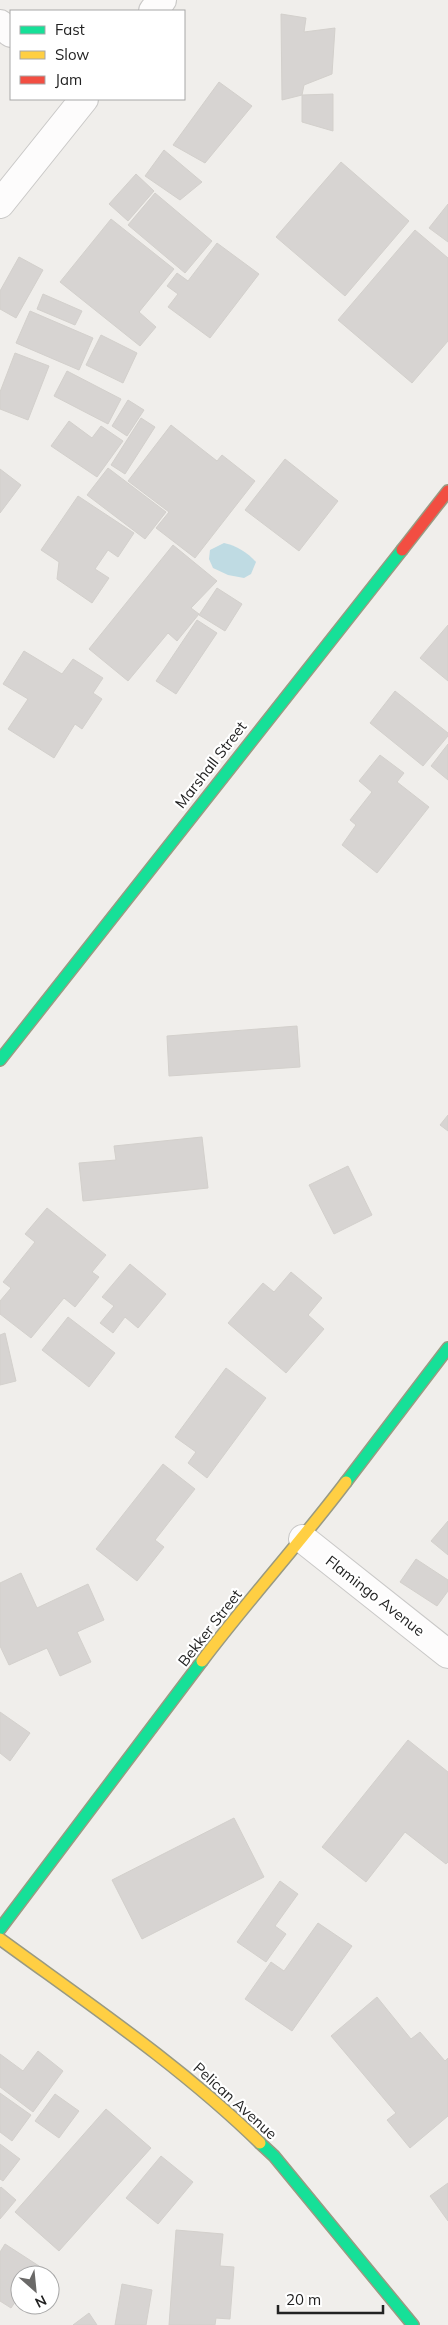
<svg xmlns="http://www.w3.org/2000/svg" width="448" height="2325" font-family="Mulish,sans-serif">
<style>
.water{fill:#bfdbe3}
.building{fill:#d7d4d2;stroke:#d3d0cc}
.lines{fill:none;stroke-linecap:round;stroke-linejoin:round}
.street-casing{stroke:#c9c8c7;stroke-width:30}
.fast-casing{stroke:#999a82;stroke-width:14}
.slow-casing{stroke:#999a82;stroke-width:14}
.jam-casing{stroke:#999a82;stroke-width:14}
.street{stroke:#fdfcfc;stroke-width:28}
.fast{stroke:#16e098;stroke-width:11}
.slow{stroke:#ffcf43;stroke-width:11}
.jam{stroke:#f24e42;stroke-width:11}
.labels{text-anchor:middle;stroke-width:4.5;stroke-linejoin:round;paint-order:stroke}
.street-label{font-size:15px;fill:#222;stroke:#fff}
</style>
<rect width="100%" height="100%" fill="#f0eeeb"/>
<path class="water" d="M224,543C237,546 247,552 256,562L251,574L244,578L228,575L213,568L209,559L210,550Z"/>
<path class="building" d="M281,14L306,18L304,32L335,28L332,74L304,85L302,95L282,100Z
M219,82L252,106L205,163L173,145Z
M333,94V131L302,122V95Z
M164,150L202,182L180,200L145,176Z
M341,162L409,221L345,296L276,237Z
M136,174L154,191L128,221L109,204Z
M155,193L212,241L185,273L128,225Z
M448,204V242L429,228Z
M111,219L174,269L139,312L156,327L140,346L60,282Z
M415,230L448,258V341L412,383L338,320Z
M217,243L259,274L210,338L168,307L178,294L167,286L177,273L188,281Z
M19,257L43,270L16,318L0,309V291Z
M43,294L82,311L75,325L37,309Z
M30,311L93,338L79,370L16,343Z
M101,335L137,353L123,383L86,365Z
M15,353L49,366L28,420L0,409V392Z
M67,371L121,399L108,424L54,396Z
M128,400L144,410L127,436L112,426Z
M141,418L155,427L125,474L111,465Z
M69,421L92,438L101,426L123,441L97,477L51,446Z
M171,425L217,461L222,455L255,481L195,558L156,528L169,512L128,481Z
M285,459L338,501L299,551L245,510Z
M108,468L166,512L145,539L87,495Z
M0,469L21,485L0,513Z
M78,496L134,533L118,557L108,550L95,569L109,578L92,603L57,579L59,562L41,550Z
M173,545L217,581L191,608L199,614L177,641L168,633L128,681L89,649Z
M217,588L242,604L225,631L199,615Z
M197,620L217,633L176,694L156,681Z
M448,625V681L420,658Z
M24,651L62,674L73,659L103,678L93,693L102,699L82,729L75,724L54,758L8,729L28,699L3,684Z
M395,691L448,733V736L423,766L370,723Z
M448,744V780L431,766Z
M380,755L404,773L397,782L429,807L377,873L342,845L356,825L350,820L372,792L359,781Z
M297,1026L300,1067L169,1076L167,1036Z
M448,1115V1131L440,1125Z
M202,1137L208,1188L83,1201L79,1163L116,1160L114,1146Z
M348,1166L372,1215L334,1234L309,1185Z
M47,1208L106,1255L92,1272L99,1277L75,1307L64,1298L31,1338L0,1314V1301L11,1288L3,1282L35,1242L25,1234Z
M130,1264L166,1294L138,1328L125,1317L113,1333L100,1323L114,1306L102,1297Z
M291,1272L322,1298L308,1315L324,1329L286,1373L228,1323L263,1283L274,1292Z
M68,1317L115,1353L89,1387L42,1350Z
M5,1333L16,1381L0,1385V1335Z
M226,1368L266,1398L207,1478L188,1463L196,1452L175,1437Z
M163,1464L195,1489L155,1540L164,1547L137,1581L96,1549Z
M448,1521V1555L431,1541Z
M416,1559L448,1580V1591L437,1606L400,1582Z
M21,1573L37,1608L88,1584L104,1620L77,1632L91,1662L60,1676L47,1648L9,1665L0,1646V1583Z
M0,1712L30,1733L10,1761L0,1753Z
M408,1740L448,1772V1862L446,1864L405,1832L366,1882L322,1847Z
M234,1818L264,1877L142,1939L112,1880Z
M280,1881L298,1894L275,1926L286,1934L266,1962L237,1942Z
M318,1923L352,1946L292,2031L245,1999L271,1962L284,1971Z
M377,1997L411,2039L420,2032L445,2061L448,2058V2116L410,2148L387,2120L396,2113L331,2036Z
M38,2051L63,2071L33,2112L0,2087V2054L23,2071Z
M0,2093L31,2115L12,2141L0,2132Z
M55,2094L79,2111L59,2138L35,2121Z
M106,2109L151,2148L59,2251L15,2212Z
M0,2144L20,2159L3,2181L0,2179Z
M161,2156L193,2182L158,2224L126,2198Z
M448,2183V2221L430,2196Z
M1,2187L16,2200L0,2219V2188Z
M176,2230L223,2234L220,2266L234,2267L230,2319L216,2318L215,2325H169Z
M5,2244L39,2266L33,2275H20V2295L11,2308L0,2301V2252Z
M122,2284L152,2290L146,2325H115Z
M89,2313L97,2325H73Z"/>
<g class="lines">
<g class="street-casing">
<path id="street" d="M153,11L162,0
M0,24L11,33
M0,204L84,99
M303,1539L448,1654"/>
</g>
<g class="fast-casing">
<path id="fast" d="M0,1060L402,550
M346,1482L448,1348
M0,1929L202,1661
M260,2143L274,2156L413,2325"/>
</g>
<g class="slow-casing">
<path id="slow" d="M202,1661C248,1600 300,1543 346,1482
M0,1939C89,2004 181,2066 260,2143"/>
</g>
<g class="jam-casing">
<path id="jam" d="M402,550L448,491"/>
</g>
<use href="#street" class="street"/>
<use href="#fast" class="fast"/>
<use href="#slow" class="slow"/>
<use href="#jam" class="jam"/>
</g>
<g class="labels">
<g class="street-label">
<text transform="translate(211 765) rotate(-52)" y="5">Marshall Street</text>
<text transform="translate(375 1596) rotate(38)" y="5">Flamingo Avenue</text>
<text transform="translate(210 1628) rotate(-52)" y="5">Bekker Street</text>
<text transform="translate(235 2101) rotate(42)" y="5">Pelican Avenue</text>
</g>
</g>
<rect x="10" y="10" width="175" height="90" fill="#ffffff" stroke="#a7a7a7"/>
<rect x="20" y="26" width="25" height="8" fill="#16e098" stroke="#a7a7a7"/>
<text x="55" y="35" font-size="15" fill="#222222">Fast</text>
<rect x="20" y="51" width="25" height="8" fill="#ffcf43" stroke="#a7a7a7"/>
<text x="55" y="60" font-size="15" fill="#222222">Slow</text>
<rect x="20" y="76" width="25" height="8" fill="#f24e42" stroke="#a7a7a7"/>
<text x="55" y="85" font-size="15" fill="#222222">Jam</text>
<g transform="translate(35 2290) rotate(153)"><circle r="24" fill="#ffffff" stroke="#a7a7a7"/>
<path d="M0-4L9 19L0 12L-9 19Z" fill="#6a6968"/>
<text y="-8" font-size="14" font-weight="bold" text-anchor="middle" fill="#222222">N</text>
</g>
<path d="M278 2305v8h105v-8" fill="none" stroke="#222222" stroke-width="2.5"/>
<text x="286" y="2305" font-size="15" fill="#222222" stroke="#ffffff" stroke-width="4" paint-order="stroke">20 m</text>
</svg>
